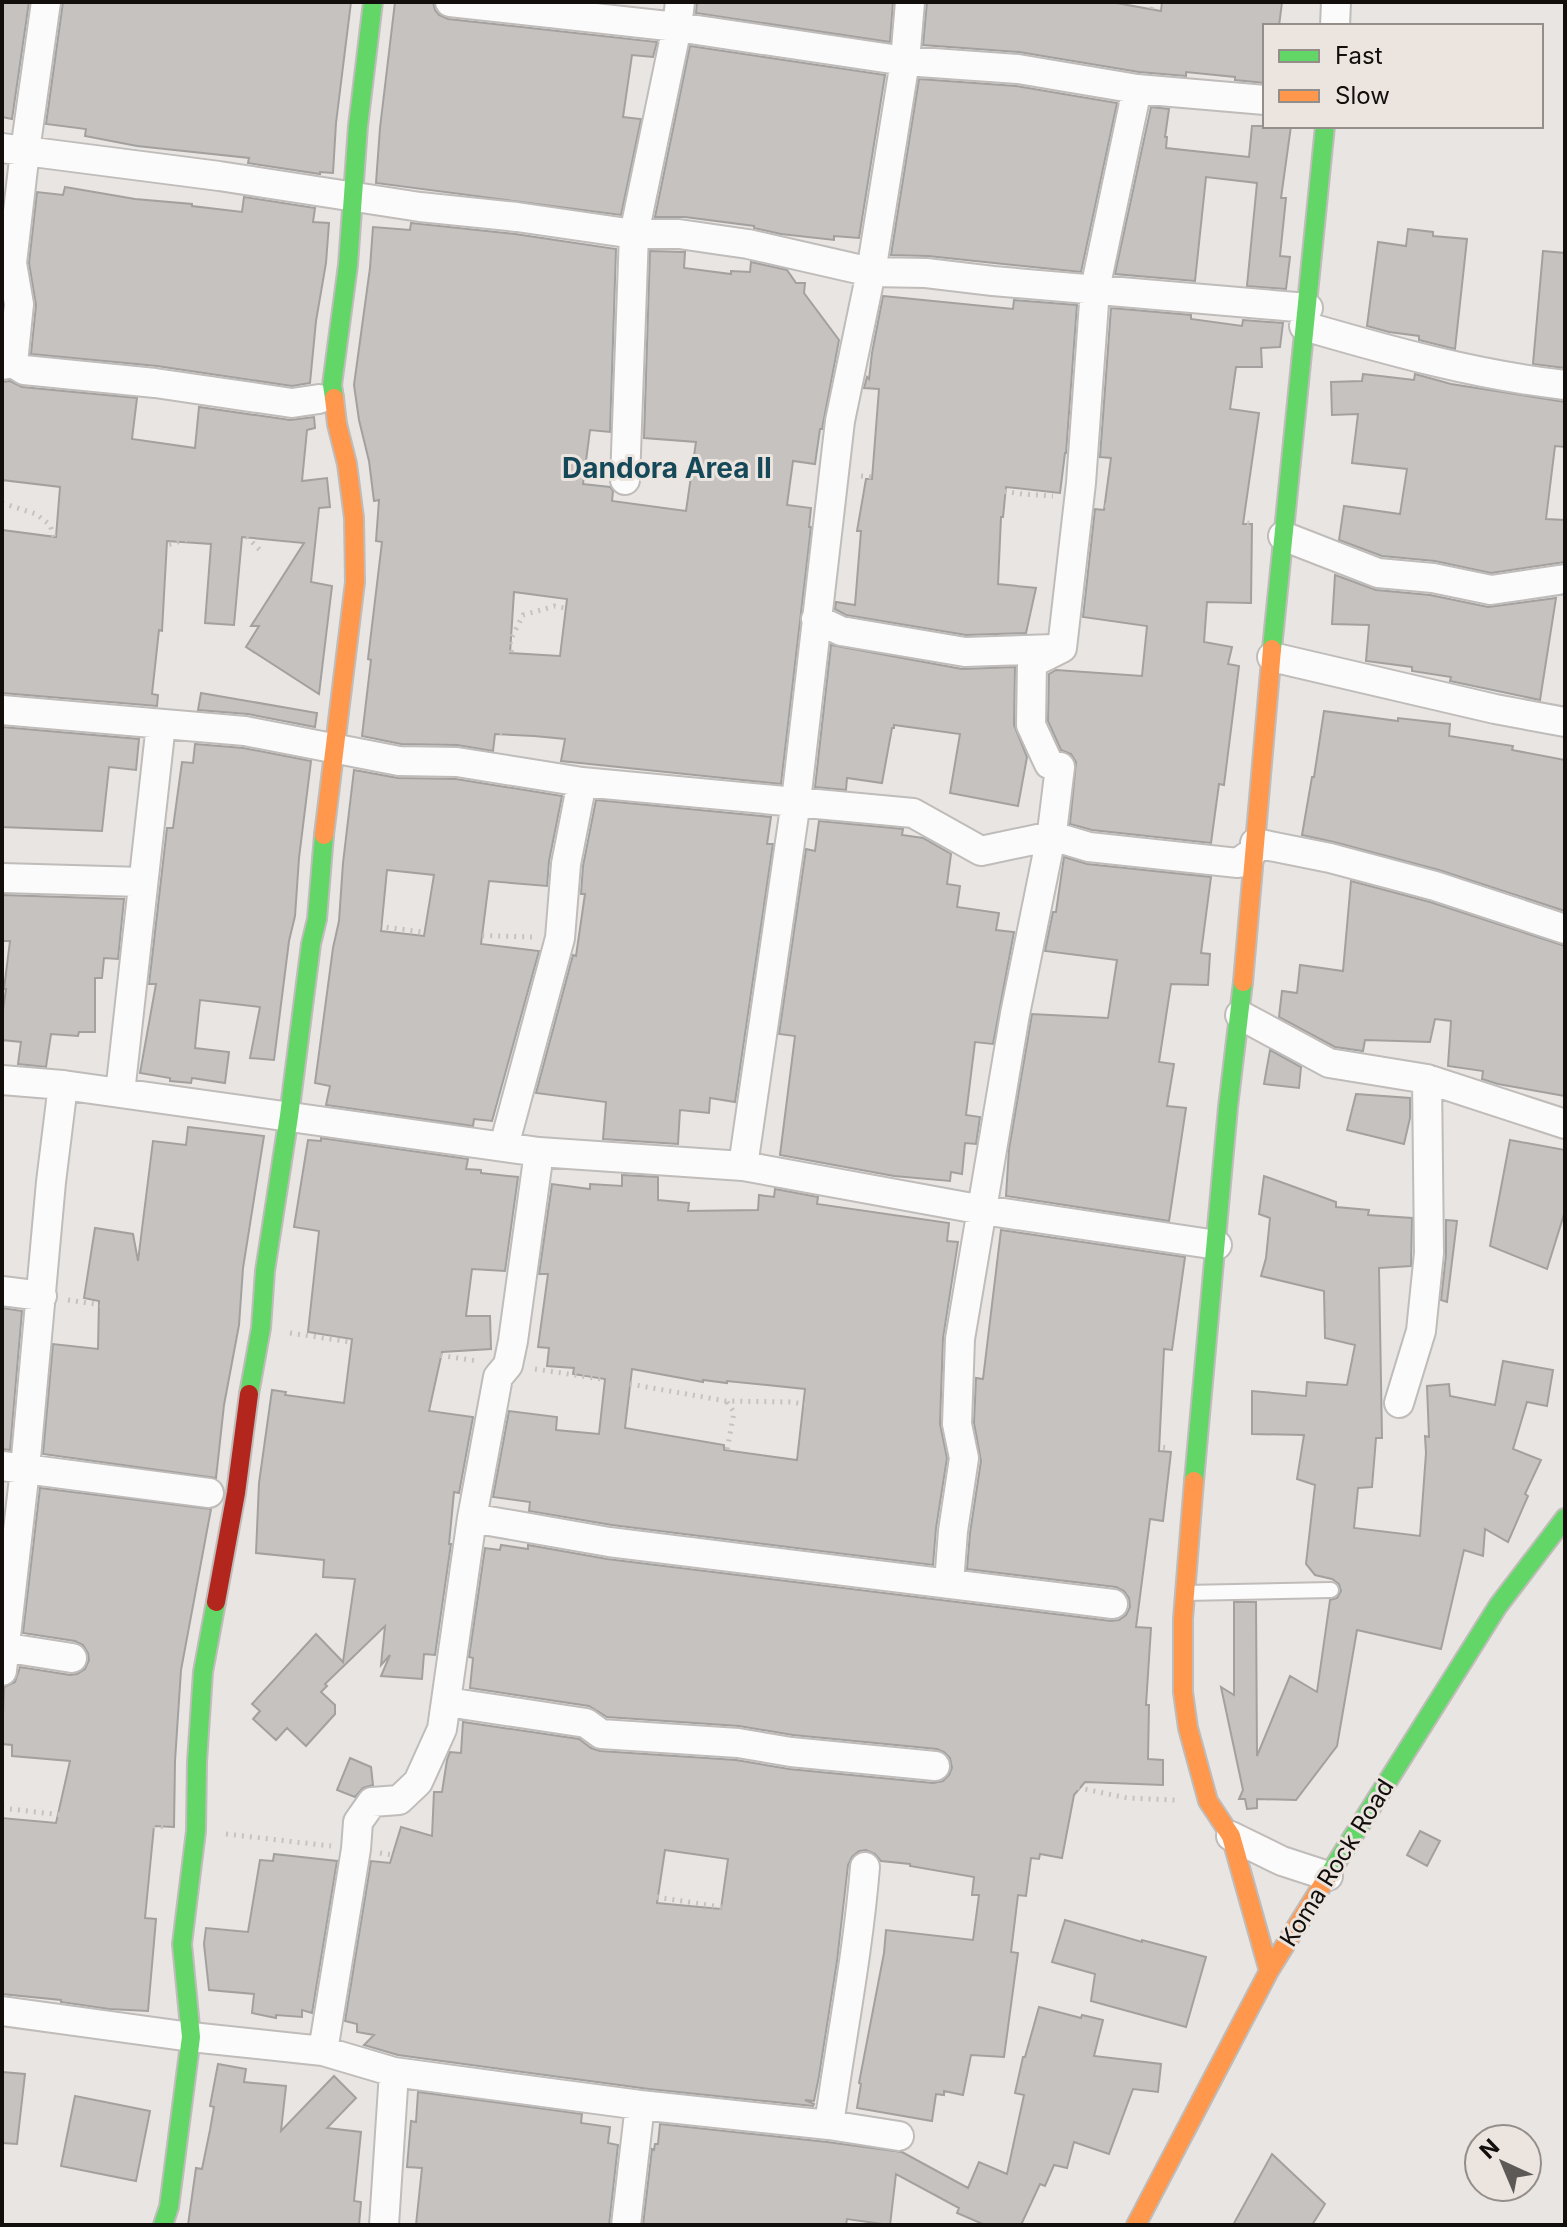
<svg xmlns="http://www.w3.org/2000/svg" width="1567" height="2227" font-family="Inter,sans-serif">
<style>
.building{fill:#c6c2c0;stroke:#a3a19f;stroke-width:2;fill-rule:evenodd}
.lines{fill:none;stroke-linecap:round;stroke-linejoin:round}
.lane-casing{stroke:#bfbcba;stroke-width:18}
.street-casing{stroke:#bfbcba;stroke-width:32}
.fast-casing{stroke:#bfbcba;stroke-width:22}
.slow-casing{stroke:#bfbcba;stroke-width:22}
.jam-casing{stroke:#bfbcba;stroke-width:22}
.path{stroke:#c5c3c2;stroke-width:5;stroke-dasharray:2 6;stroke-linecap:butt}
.lane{stroke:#fcfbfb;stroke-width:14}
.street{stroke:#fcfbfb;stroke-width:28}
.fast{stroke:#63d668;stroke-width:18}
.slow{stroke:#ff974d;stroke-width:18}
.jam{stroke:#b3261e;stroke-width:18}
.labels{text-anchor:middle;stroke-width:6;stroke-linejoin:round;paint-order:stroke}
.street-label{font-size:24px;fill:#110e0c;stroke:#ece4de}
.quarter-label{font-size:28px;font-weight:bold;fill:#154959;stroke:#ece4de}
</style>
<rect width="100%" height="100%" fill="#e8e5e2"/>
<path class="building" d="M2,2H29L12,119L2,117Z
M63,2H351L336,123L333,173L320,172V174L248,163L249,158L137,146L85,136L86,129L46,124Z
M395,2H433L435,10L439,15L448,19L657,42L653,57L632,55L623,117L641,119L621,215L376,183L380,128Z
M697,2H893L890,42L696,13Z
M927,2H1111L1161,11L1162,2H1282L1279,26H1265V83L1235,80V77L1186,72V76L1139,72L1019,52L923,45Z
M690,46L885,75L859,238L834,236V240L781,234L754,228V226L685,217H655Z
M919,79L1016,86L1117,103L1081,272L928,256L891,255Z
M1151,107L1169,109L1165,137H1167L1166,148L1249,157L1252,126H1291L1281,198H1286L1280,256L1290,257L1286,289L1247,286L1257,183L1206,177L1195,281L1115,274Z
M65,187L135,199L192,204V206L242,212L244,197L315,208L313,222L329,223L326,263L316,321L310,383L292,386L157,366L31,354L36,305L29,263L37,192L63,195Z
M411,223L515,234L616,249L610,432L590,430L583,484L610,487L613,491L612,501L686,511L696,442L644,438L650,251L685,252L684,268L731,274V271L750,272L751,262L787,270L796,283H805L804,293L839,340L822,429H820L815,464L793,461L787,505L811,508L809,527H811L781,784L561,761L565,739L534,736L495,734L493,751L457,745L401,744L362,736L371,660L368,659L382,542L376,541L379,500L374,501L369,461L359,420L354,385L370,268L373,227L410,230ZM514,592L567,599L560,656L510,653Z
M1408,229L1433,232V236L1467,239L1455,349L1419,340V336L1389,332L1367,326L1378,242L1406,246Z
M1543,251L1565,253V368L1533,364Z
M883,296L1013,309L1014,300L1077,305L1066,453H1065L1060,493L1006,487L1003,517H1001L998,584L1036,588L1026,633L966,635L846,615L835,609L836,602L855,605L861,531H857L866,479H872L879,389L864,388L867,377L869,379L872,353Z
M1111,308L1191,315V319L1242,326L1243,320L1283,323L1280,347L1261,348L1262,367H1236L1230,409L1259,413L1243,524H1252L1251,603L1207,602L1204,642L1232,647L1228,664L1239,666L1224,785L1219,784L1211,843L1092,830L1070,824L1076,762L1071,754L1061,750L1048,721L1049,674L1056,670L1142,676L1147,626L1083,617L1095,509L1104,510L1111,458L1100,457Z
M1363,374L1414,380L1415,374L1451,384L1565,402V447L1555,446L1546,519L1565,520V562L1491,573L1435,561L1382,556L1339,540L1344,506L1400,514L1407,469L1352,463L1358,414L1332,415L1331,382L1362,381Z
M10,381L22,387L137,398L132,439L195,448L199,407L290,420L314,417L315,428L307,430L302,481L327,478L330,507L319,508L311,582L332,586L319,694L246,647L259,626H251L304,543L242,537L234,625L205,623L211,544L167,541L162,631L159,630L152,694L158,695L157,706L2,693V530L56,537L60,487L2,480V382Z
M1335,575L1376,590L1430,595L1488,607L1556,598L1540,700L1450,681L1451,677L1412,671V667L1366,661L1369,625L1332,624Z
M831,645L962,669L1015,667L1014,725L1027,757L1018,806L950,793L960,734L894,725V728H892L882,783L847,778L846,790L815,787Z
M201,693L317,713L315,727L248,714L198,710Z
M1324,711L1398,721V718L1450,724L1449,736L1513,746L1512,750L1565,760V911L1439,870L1334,842L1302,835L1312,777H1314Z
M2,727L139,739L136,770L109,767L102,831L2,827Z
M195,744L243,748L311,761L299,858L295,916L289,941L274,1060L250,1058L260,1007L200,1000L195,1048L229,1052L225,1083L192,1078L191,1083L170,1081V1078L140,1073L156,984H149L167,828H173L182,762L193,763Z
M354,770L398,778L456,779L562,796L549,861L547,886L489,881L481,944L539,951L492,1121L474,1119L473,1126L326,1105L330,1086L315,1083L333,948L339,921L343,863ZM387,870L434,875L424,936L381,931Z
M596,800L771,817L767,844H773L735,1102L710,1098L709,1113L680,1110L678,1144L603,1139L606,1102L536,1093L573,955L576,956L585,894H581L583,866Z
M819,821L903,829L902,835L923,838L951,854L947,884L960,886L957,907L999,913L996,930L1014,932L993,1044L975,1042L966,1115L980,1117L976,1144L965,1143L962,1174L951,1172L950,1181L894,1176L780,1155L795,1036L779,1034L806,849L815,851Z
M1064,857L1087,864L1211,877L1201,953L1210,954L1208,985L1171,984L1159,1062L1174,1064L1167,1106L1186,1108L1169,1221L1006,1196L1009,1149L1032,1014L1108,1018L1117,960L1045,951L1053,912H1056Z
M1351,881L1430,902L1565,946V1096L1498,1084L1482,1079L1483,1071L1448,1066L1451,1021L1435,1019L1430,1042L1365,1040L1363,1051L1335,1047L1279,1017L1282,991L1297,993L1300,965L1343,971Z
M2,895L124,899L118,959L104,958L102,978H95V1032H79L78,1036L51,1034L46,1067L18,1064L21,1042L2,1040V1017L6,989H4L10,941H2Z
M1270,1050L1301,1067L1299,1088L1264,1084Z
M1356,1094L1410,1098V1118L1404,1144L1347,1130Z
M188,1127L264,1136L243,1268L239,1325L224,1405L216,1478L43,1454L53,1344L98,1349L99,1301L84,1298L95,1228L133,1234L138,1261L153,1141L186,1145Z
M321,1138L468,1159L466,1169L481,1170V1173L518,1177L505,1271L472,1269L466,1316H490L491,1349L442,1352L429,1411L473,1417L459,1493L454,1492L449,1544H451L435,1655L424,1654L422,1679L381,1676L390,1655L381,1665L385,1626L325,1684L327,1686L321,1692L335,1705V1714L306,1746L287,1728L276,1740L253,1719L260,1711L252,1704L316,1634L343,1662L355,1579L323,1577L324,1560L256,1553L259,1483L272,1390L286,1392L285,1395L344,1403L352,1339L308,1332L319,1231L294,1227L308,1140L321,1141Z
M1510,1140L1565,1150V1211L1547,1269L1490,1246Z
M622,1175L658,1177V1200L689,1203L688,1211L758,1210L759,1195L774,1197L775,1189L818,1197L817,1204L949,1223L947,1241L958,1242L943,1338L940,1424L947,1458L936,1528L933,1565L612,1525L529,1511L530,1502L493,1497L509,1411L557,1417L556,1430L599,1434L605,1379L573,1374L574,1368L547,1366L549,1348L538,1347L548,1274H539L552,1184L590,1189V1184L622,1186ZM632,1369L703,1382V1380L727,1383V1381L805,1389L797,1460L724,1450V1445L625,1428Z
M1264,1176L1336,1202V1207L1369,1210L1368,1215L1412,1218L1411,1266L1379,1268L1382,1438H1376L1372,1487L1358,1488L1354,1528L1420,1536L1426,1453L1425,1436L1429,1437L1427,1386L1449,1384L1450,1396L1495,1405L1503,1361L1553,1370L1547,1406L1527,1402L1513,1449L1541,1460L1525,1494L1528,1496L1508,1542L1485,1529L1483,1556L1464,1550L1441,1649L1357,1630L1337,1746L1296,1800L1257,1799V1808L1247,1809L1245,1799H1239L1243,1790L1221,1687L1234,1695V1602H1256L1257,1756L1290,1676L1317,1692L1330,1600L1337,1598L1341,1591L1339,1584L1332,1579L1315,1575L1306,1564L1315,1485L1297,1479L1304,1435L1252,1434V1391L1306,1396L1307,1382L1347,1385L1355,1345L1325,1338L1324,1291L1261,1276L1266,1258L1270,1218L1259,1214Z
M1446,1220L1457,1221L1447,1302L1441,1300L1446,1255Z
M1001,1230L1185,1257L1172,1350L1164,1349L1159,1451L1171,1452L1163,1521L1150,1519L1136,1627L1151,1628L1146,1705H1149L1148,1759L1163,1760V1785L1085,1782L1074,1795L1062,1858L1040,1854L1039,1859L1031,1858L1026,1896L1018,1895L1011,1952L1018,1953L1004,2057L971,2055L963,2095L944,2091V2095L936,2094L932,2121L857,2108L861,2084L859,2083L884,1953L886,1930L973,1940L979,1895H972L974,1877L910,1866V1864L881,1861L875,1854L866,1850L859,1851L852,1857L848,1865L837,1961L819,2076L814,2101L805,2100L814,2104L813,2106L649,2089L398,2055L364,2045L374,2035L357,2032V2024L345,2021L371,1861L390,1863L401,1827L432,1836L434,1792H442L447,1760L450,1752L461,1753L463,1722L579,1739L591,1748L600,1751L736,1760L789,1769L933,1783L943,1781L949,1775L952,1768L950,1758L944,1752L937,1749L793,1735L739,1726L607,1717L589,1706L470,1688L473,1658L469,1657L485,1548L500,1550L501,1545L528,1549V1545L607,1559L1111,1621L1119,1620L1126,1615L1130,1607L1129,1598L1124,1591L1116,1587L967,1569L970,1533L981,1461L974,1423L976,1378L983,1379ZM665,1850L728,1859L721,1909L657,1903Z
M2,1308L22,1311L10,1450L2,1449Z
M40,1488L211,1509L181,1670L175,1761L174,1827L154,1826L145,1918L156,1919L148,2011L109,2009L61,2002V2000L2,1994V1818L56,1823L70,1761L12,1756V1745L2,1744L4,1687L15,1682L20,1667L70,1675L77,1674L85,1669L89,1660L88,1653L83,1645L75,1641L23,1633Z
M350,1758L371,1767L373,1785L363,1788L355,1797L337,1790Z
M1420,1831L1440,1841L1427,1866L1407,1855Z
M274,1854L337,1861L312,2013L302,2010V2017L276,2015V2018L252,2013L254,1994L209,1990L204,1944L206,1928L248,1932L260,1860L273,1861Z
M1065,1920L1142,1942V1940L1206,1957L1186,2027L1091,2001L1095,1974L1052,1962Z
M1039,2007L1081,2018L1082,2015L1103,2020L1094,2056L1161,2064L1158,2092L1133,2089L1109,2154L1074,2142L1067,2168L1054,2165L1045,2186L1040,2184L1021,2225H985L957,2213L959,2208L896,2174L890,2225L847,2219L846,2225H643L652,2149L654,2150L655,2144H658L660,2124L827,2142L902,2152L968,2188L979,2162L1007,2174L1024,2095L1015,2093L1023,2057H1025Z
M218,2064L246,2069L244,2082L286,2086L281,2131L334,2076L356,2098L327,2128L361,2132L354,2201L361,2202L359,2225H188L196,2168L202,2169L210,2130L214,2107L210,2106Z
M2,2072L25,2074L17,2144L2,2143Z
M418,2092L582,2114L581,2123L610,2127L608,2143L618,2145L609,2225H416L422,2168L407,2167L411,2121L416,2122Z
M75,2096L150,2111L136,2181L61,2166Z
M1272,2154L1325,2204L1312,2225H1233Z"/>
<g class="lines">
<g class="lane-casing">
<path id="lane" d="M1185,1593L1331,1590"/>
</g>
<g class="street-casing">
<path id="street" d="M450,2L677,27L905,61L1018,69L1137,89L1265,100
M1335,26L1336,2
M2,148L219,176L420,207L517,217L634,234H679L748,244L871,272L926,273L993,281L1308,308
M1304,326C1390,351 1476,375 1565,385
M13,363L24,370L155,383L292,403L319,399
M2,365L13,363L19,304L12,263L25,151L46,2
M625,480L634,234L677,27L680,2
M1283,536L1378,573L1433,578L1491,590L1565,579
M816,619L841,631L965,652L1054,649
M1272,657L1495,709L1565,722
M2,710L245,731L399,761L457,762L582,782L913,813L981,851L1052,836L1089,847L1238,863L1252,853
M1255,843L1330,858L1435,886L1565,929
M2,878L142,882
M1240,1015L1329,1063L1427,1079L1565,1124
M2,1080L63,1085L539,1152L743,1166L983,1210L1217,1245
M120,1093L161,724
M504,1146L560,938L566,864L582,782
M743,1166L796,801L840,421L871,272L905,61L910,2
M2,1291L42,1296
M1399,1403L1421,1331L1429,1253L1427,1079
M2,1466L209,1493
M472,1518L609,1542L1113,1604
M949,1583L953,1531L964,1458L957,1424L960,1339L1015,1014L1052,832L1060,767L1049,764L1031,725L1032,663L1062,648L1081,483L1095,289L1137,89
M2,1647L72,1658
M2,1671L25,1469L51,1182L63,1085
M447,1702L586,1723L601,1734L738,1743L791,1752L935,1766
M1231,1836L1282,1861L1328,1876
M2,2011L191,2037L323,2051L394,2072L640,2105L829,2125L899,2136
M323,2051L356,1849L358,1822L372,1802L399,1800L418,1782L442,1729L472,1518L498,1377L508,1365L513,1341L539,1152
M829,2125C841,2039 858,1953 865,1867
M384,2225L394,2072
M626,2225L640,2105"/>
</g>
<g class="fast-casing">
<path id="fast" d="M334,398L332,385L348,265L358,126L373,2
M1272,649L1325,126
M249,1394L261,1328L265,1271L289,1116L311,944L317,919L324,835
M1194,1481L1228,1107L1243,982
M1328,1876L1498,1606L1565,1518
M163,2225L169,2207L191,2037L182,1944L196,1831L197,1762L203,1672L216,1602"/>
</g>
<g class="slow-casing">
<path id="slow" d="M324,835L355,582L354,518L347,464L337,424L334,398
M1243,982L1272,649
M1194,1481L1183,1619V1692L1188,1728L1208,1801L1231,1836L1269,1971
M1136,2225L1269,1971L1328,1876"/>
</g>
<g class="jam-casing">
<path id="jam" d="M216,1602L236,1493L249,1394"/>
</g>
<path class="path" d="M1141,64L1153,2
M861,476L961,485L1022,494L1053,496
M2,503L36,514L50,525L55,540L100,544L164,546L212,532L245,535L260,550
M1105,505L1128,511H1183L1253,524
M481,738L482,732L506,733L515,677L510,641L523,615L555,606L588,613L597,610L610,601L748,630L788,629
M586,756L610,601L613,549L620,505
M169,906L191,905L286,915
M347,922L438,934L532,937
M586,942L746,967
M796,975L991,1009
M68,1300L229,1324
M290,1333L478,1361
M535,1369L601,1379L726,1401L790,1402L929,1421
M982,1417L1021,1422L1077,1437L1169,1448
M266,1498L361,1513L447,1517
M713,1528L734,1412L727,1402
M959,1770L1051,1782L1127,1798L1175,1800
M2,1808L164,1827
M226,1834L331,1846
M380,1853L833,1925"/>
<use href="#lane" class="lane"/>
<use href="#street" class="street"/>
<use href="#fast" class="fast"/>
<use href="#slow" class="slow"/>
<use href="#jam" class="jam"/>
</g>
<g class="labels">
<g class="street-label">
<text transform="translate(1337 1863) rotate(-58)" y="8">Koma Rock Road</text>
</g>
<g class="quarter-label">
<text x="667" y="478">Dandora Area II</text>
</g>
</g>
<rect width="1567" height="2227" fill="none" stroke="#110e0c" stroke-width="8"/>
<rect x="1263" y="24" width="280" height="104" fill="#ece4de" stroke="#948e8a" stroke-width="2"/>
<rect x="1279" y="50" width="40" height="12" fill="#63d668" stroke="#948e8a" stroke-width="2"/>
<text x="1335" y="64" font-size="24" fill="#110e0c">Fast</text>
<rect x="1279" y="90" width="40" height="12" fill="#ff974d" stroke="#948e8a" stroke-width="2"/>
<text x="1335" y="104" font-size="24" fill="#110e0c">Slow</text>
<g transform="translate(1503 2163) rotate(316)"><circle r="38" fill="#ece4de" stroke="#948e8a" stroke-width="2"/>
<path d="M0-6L14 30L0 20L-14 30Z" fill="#5c5957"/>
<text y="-12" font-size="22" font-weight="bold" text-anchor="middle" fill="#110e0c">N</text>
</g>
</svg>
